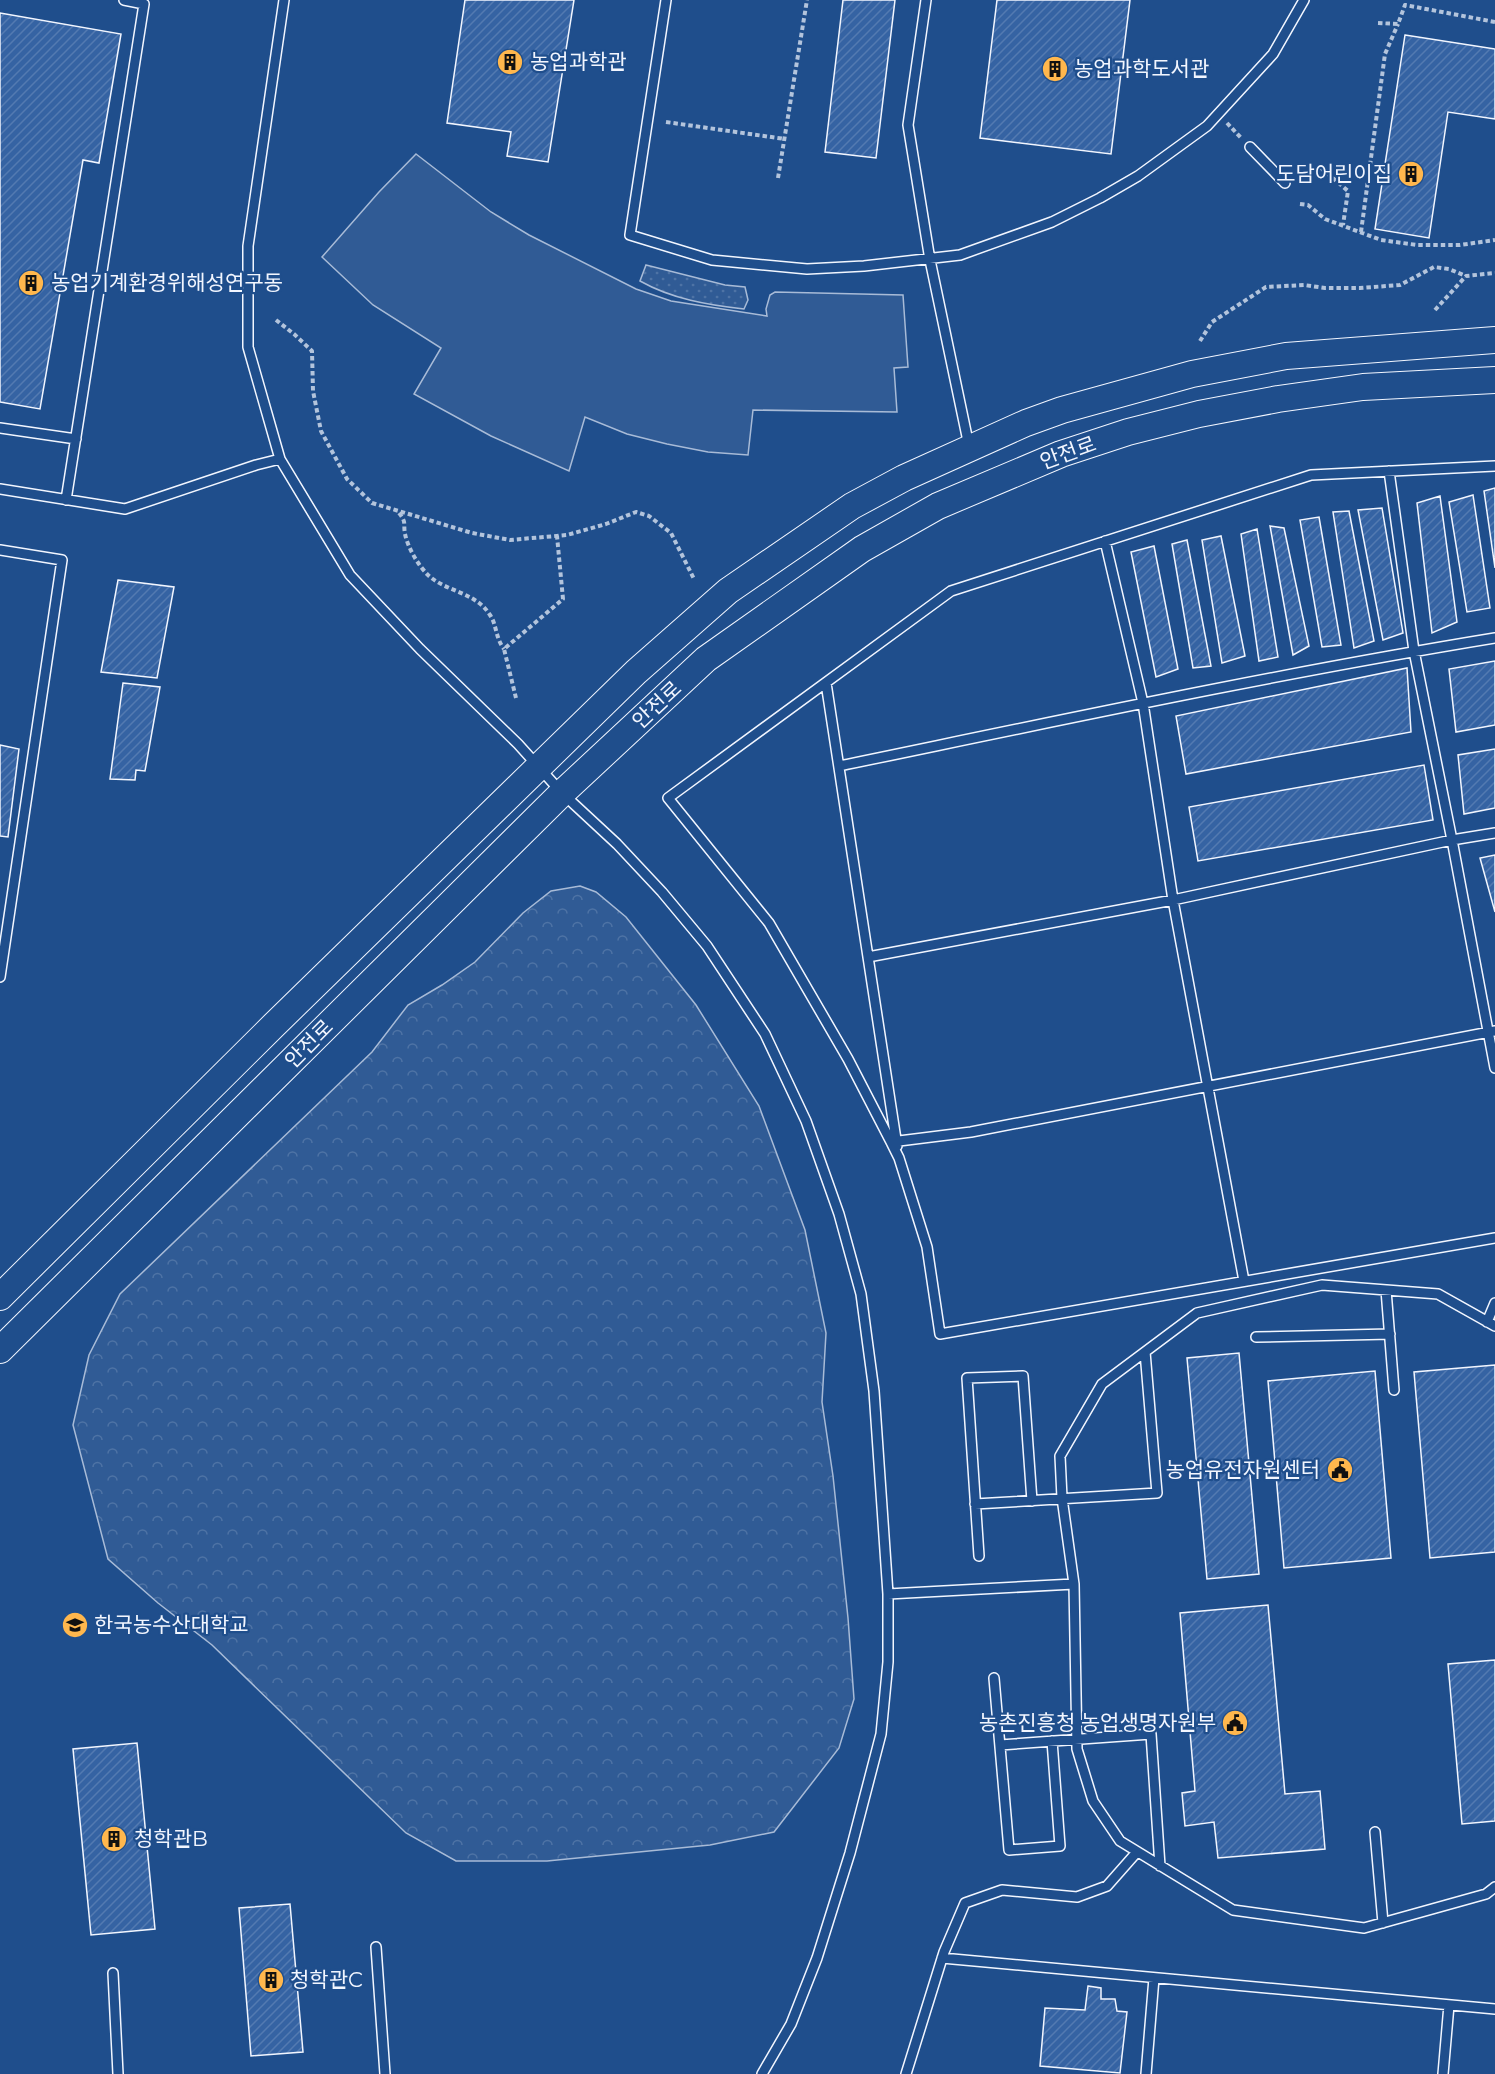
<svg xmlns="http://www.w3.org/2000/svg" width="1495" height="2074" font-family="Montserrat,'Noto Sans KR',sans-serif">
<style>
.grass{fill:url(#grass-dots);stroke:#a8bbd7;stroke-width:1.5}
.forest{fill:url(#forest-crowns);stroke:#a8bbd7;stroke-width:1.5}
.built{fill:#305b95;stroke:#a8bbd7;stroke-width:1.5}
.building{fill:url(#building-hatch);stroke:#f2f6ff;stroke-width:1.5}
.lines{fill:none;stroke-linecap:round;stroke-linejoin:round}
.lane-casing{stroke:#f2f6ff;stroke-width:12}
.secondary-casing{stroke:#f2f6ff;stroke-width:28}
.path{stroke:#b3c4dc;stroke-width:4;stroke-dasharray:4.5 3;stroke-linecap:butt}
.lane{stroke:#1f4e8c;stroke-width:9}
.secondary{stroke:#1f4e8c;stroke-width:26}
.labels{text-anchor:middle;stroke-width:4.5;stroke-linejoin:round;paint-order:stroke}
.poi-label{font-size:21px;fill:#f2f6ff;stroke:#1f4e8c;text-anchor:start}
.street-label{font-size:21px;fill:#f2f6ff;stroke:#1f4e8c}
</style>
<defs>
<pattern id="grass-dots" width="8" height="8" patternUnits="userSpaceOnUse" patternTransform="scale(1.5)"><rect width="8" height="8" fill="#305b95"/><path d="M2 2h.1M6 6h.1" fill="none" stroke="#4e73a5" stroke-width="1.8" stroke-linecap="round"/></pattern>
<pattern id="forest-crowns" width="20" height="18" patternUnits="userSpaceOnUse" patternTransform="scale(1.5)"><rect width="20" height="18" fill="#305b95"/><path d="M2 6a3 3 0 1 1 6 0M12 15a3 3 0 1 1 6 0" fill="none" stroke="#4e73a5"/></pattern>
<pattern id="building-hatch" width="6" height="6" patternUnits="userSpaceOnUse" patternTransform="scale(1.5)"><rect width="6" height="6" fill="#3563a3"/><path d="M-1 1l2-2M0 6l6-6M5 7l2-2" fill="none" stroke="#537ab1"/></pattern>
</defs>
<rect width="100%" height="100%" fill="#1f4e8c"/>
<path class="grass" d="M646,265L725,285L745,287L748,300L744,309C708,305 672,299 640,281Z"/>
<path class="forest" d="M580,886L596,892L626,917L696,1005L759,1106L805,1230L826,1333L822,1402L833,1476L848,1618L854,1699L839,1748L774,1832L710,1845L547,1861H456L406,1833L212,1645L158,1603L108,1559L73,1425L89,1355L120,1294L372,1052L408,1005L442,985L475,962L523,913L551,891Z"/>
<path class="built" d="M416,154L491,212L529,235L636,289L671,301L767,316L766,309L770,295L775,292L903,295L908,367L894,368L897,412L753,410L748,455L708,452L667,444L627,434L585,417L569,471L491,436L414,394L441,348L373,305L322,257L379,192Z"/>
<path class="building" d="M465,0H574L548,162L507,156L511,132L447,123Z
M843,0H895L876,158L825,152Z
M997,0H1130L1111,154L980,138Z
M0,13L121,34L99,163L83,160L40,409L0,402Z
M1405,35L1495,49V119L1448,112L1429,238L1375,229Z
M1495,488V568L1484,491Z
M1473,495L1490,608L1467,612L1449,502Z
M1440,496L1457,622L1432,633L1417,503Z
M1382,508L1403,633L1383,640L1358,510Z
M1349,511L1374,641L1354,648L1333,512Z
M1319,517L1341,645L1322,647L1300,520Z
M1270,526L1284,528L1309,646L1293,655Z
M1257,529L1278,657L1259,661L1241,534Z
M1221,536L1245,656L1222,663L1202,540Z
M1187,540L1211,666L1193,668L1172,544Z
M1154,546L1178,669L1156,677L1131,552Z
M118,580L174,587L157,678L101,672Z
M1495,661V725L1456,732L1449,669Z
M1407,668L1411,732L1186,774L1176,716Z
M123,683L160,687L145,771L136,770L135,780L110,779Z
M0,745L19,749L8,837L0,836Z
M1495,749V808L1464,814L1458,755Z
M1424,765L1433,820L1198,861L1189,807Z
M1495,855V912L1480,858Z
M1239,1353L1259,1574L1207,1579L1187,1358Z
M1495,1365V1552L1430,1558L1414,1372Z
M1375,1371L1391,1558L1284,1568L1268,1381Z
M1268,1605L1285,1794L1320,1791L1325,1849L1218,1858L1214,1822L1185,1826L1182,1793L1195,1791L1180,1613Z
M1495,1660V1821L1462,1824L1448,1664Z
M137,1743L155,1929L91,1935L73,1749Z
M290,1904L303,2052L251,2056L239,1908Z
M1088,1986L1101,1988V1999H1115L1117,2011L1127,2012L1120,2073L1040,2066L1045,2008L1085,2010Z"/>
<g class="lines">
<g class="lane-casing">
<path id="lane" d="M284,0L248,246V347L280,459L350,575L420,649L518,744L562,793L617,844L662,892L707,946L765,1034L806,1121L839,1214L861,1294L874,1391L888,1594V1662L881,1734L850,1853L817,1958L791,2024L762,2074
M666,0L630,235L712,260L807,269L864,266L960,255L1052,222L1100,198L1138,176L1207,126L1273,54L1304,0
M926,0L908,125L930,260L969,446
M1250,147L1285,183
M0,428L76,439
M1495,466L1311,475L951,591L668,798L769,923L848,1059L891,1142L899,1158L927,1247L940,1334L1495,1238
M1389,471L1414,651L1452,840L1495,1068
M0,489L125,509L256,465L280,459
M66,500L144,4L124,0
M1105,541L1143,703L1173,900L1244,1281
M0,550L62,560L0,977
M826,683L897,1146
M839,766C1057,721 1275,674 1495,638
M868,957L1173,900L1452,840L1495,833
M891,1142L971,1132L1495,1031
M1386,1290L1394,1390
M1487,1322L1495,1303
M1495,1326L1438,1294L1322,1285L1197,1313L1102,1384L1060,1456L1062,1498L1074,1584L1077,1749L1093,1801L1120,1841L1233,1910L1364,1928L1486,1894L1495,1887
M1256,1337L1390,1334
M975,1504L1157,1493L1145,1352
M979,1556L967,1378L1023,1376L1032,1501
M888,1594L1074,1584
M994,1678L1009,1850L1060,1846L1052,1741
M1000,1745L1151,1734L1160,1866
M1375,1832L1383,1923
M376,1947L385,2074
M942,1958L1495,2009
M113,1973L118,2074
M906,2074L944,1952L965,1903L1002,1890L1077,1897L1107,1886L1137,1852
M1146,2074L1154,1978
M1443,2074L1449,2005"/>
</g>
<g class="secondary-casing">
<path id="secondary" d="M0,1297L273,1026L636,672L728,591L852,506L904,478L1026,423L1062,410L1192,374L1286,356L1495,340
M0,1350L562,793L706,659L862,549L938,506L1061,454L1128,432L1199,414L1278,399L1363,387L1495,380"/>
</g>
<path class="path" d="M1378,23L1398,24L1405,5L1495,22
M666,122L785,139
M1227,123L1242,139
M1321,168L1348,191L1343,225
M778,178L807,0
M1300,204L1308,205L1325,219L1381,240L1417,245H1460L1495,240
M1361,232L1385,54L1398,24
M1435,310L1466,276L1495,273
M276,320L294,334L312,351L313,391L321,431L347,479L372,503L472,533L510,540L567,535L606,524L636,512L649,516L671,533L694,579
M1200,341L1212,322L1266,287L1304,285L1325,288H1360L1400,285L1434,267L1449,269L1466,276
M399,513C407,523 403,523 405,534C408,548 418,565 428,575C446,592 476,592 490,615C497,625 495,637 504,649
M516,698L504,649L563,599L557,536"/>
<use href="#lane" class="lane"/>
<use href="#secondary" class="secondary"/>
</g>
<defs>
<g id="building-disc" transform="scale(1.35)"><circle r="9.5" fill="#ffb74d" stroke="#1f4e8c"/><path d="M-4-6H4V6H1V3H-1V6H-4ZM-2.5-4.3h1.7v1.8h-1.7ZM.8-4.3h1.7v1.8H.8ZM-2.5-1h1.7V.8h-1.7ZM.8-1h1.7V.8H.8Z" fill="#111"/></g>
<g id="civic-disc" transform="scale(1.35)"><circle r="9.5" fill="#ffb74d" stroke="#1f4e8c"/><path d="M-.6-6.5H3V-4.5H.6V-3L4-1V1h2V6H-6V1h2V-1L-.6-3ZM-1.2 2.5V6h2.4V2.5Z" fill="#111"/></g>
<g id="university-disc" transform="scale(1.35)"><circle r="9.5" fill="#ffb74d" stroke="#1f4e8c"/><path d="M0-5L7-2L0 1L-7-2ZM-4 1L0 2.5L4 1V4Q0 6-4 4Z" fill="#111"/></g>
</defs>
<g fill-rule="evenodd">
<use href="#building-disc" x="510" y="62"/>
<use href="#building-disc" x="1055" y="69"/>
<use href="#building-disc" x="1411" y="174"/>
<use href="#building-disc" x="31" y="283"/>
<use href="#civic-disc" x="1340" y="1470"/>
<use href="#university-disc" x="75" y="1625"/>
<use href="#civic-disc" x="1235" y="1723"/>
<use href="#building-disc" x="114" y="1839"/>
<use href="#building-disc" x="271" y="1980"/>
</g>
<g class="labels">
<g class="poi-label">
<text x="530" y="69">농업과학관</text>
<text x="1074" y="76">농업과학도서관</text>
<text x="1392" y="181" text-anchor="end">도담어린이집</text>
<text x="51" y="290">농업기계환경위해성연구동</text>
<text x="1320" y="1477" text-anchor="end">농업유전자원센터</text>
<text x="94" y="1632">한국농수산대학교</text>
<text x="1216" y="1730" text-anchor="end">농촌진흥청 농업생명자원부</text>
<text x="134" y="1846">청학관B</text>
<text x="290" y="1987">청학관C</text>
</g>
<g class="street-label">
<text transform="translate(1068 453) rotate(-20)" y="7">안전로</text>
<text transform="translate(657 705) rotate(-43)" y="7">안전로</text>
<text transform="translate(309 1044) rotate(-45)" y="7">안전로</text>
</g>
</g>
</svg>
